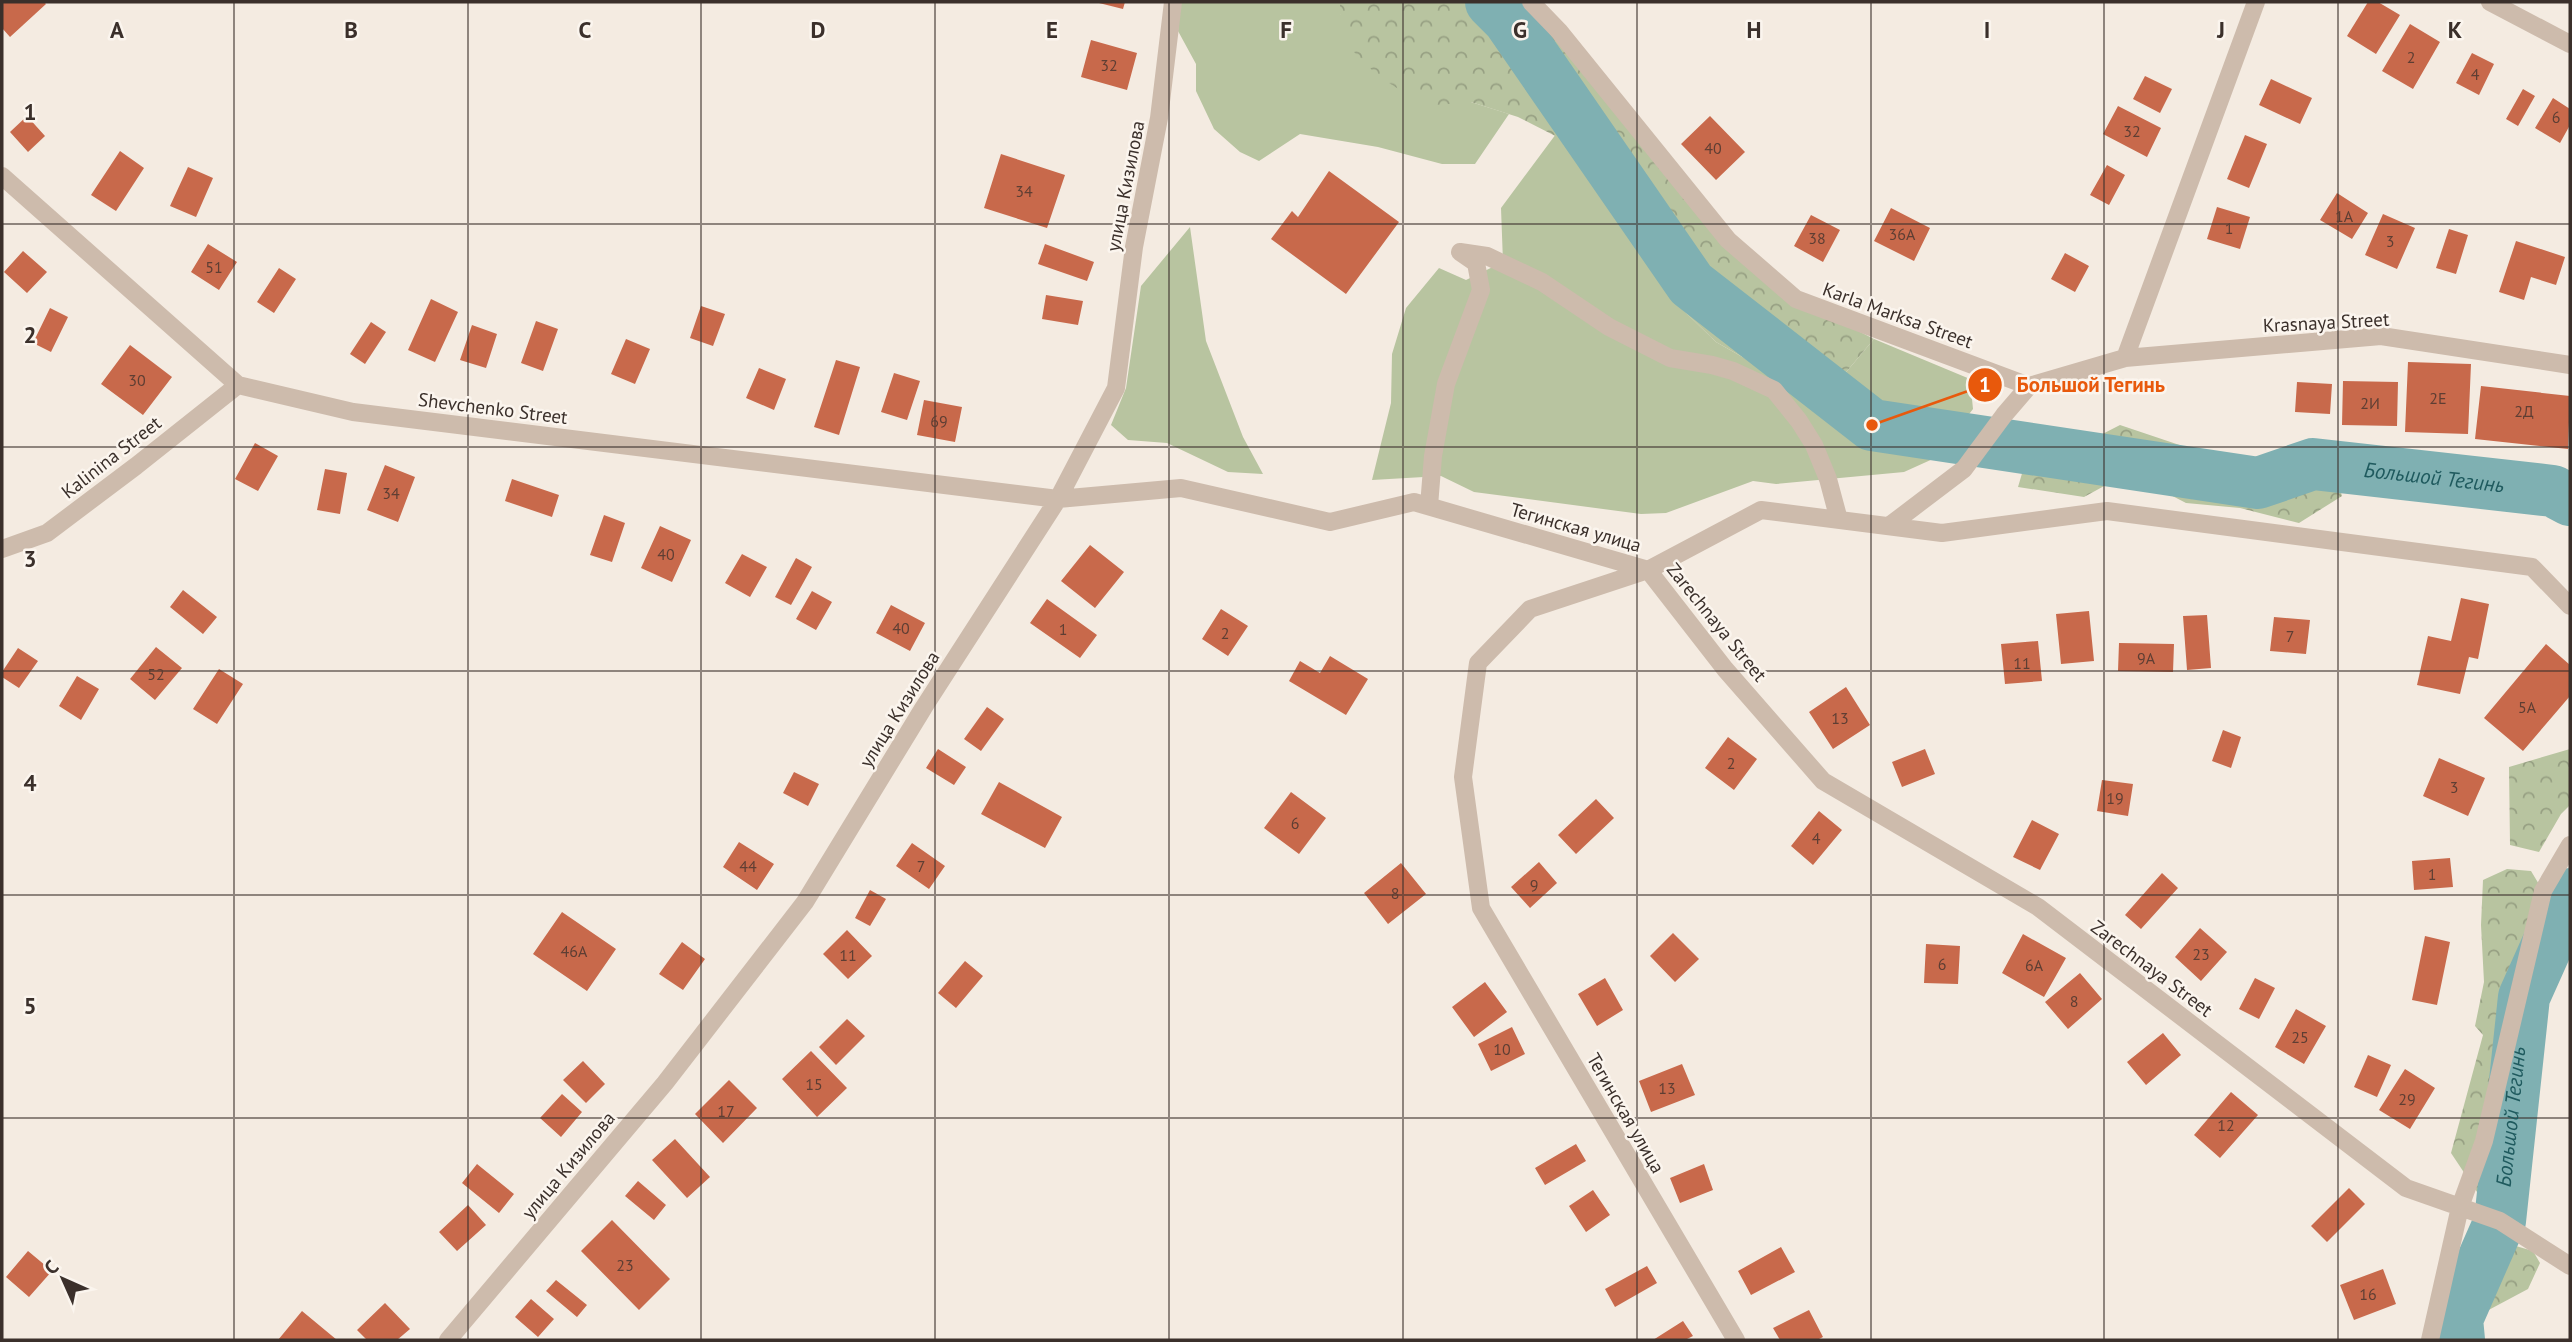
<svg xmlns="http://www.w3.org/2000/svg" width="2572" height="1342" font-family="'PT Sans',sans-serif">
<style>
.green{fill:#b8c4a0}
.forest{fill:url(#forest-crowns)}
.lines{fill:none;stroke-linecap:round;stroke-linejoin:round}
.river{stroke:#7fb0b2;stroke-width:52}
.building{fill:#c8694b}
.street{stroke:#cdbbac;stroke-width:18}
.grid{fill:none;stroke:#3b302b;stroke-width:2;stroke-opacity:0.55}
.labels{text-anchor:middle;stroke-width:5;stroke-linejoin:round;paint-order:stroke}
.number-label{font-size:16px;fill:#5e3e33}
.street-label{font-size:19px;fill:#3b302b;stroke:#fbf5ee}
.water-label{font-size:21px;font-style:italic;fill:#1f5a5e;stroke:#fbf5ee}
.grid-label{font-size:23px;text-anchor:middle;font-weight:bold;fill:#3b302b;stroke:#fbf5ee;stroke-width:5;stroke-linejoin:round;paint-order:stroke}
.leader{fill:none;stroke:#e8590c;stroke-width:2.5}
.callout-dot{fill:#e8590c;stroke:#fbf5ee;stroke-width:2.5}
.mark-label{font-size:21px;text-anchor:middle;font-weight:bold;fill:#fff}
.callout-label{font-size:21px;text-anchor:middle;font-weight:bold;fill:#e8590c;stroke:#fbf5ee;stroke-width:5;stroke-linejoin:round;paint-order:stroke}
</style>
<defs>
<pattern id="forest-crowns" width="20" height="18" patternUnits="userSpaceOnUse" patternTransform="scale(1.75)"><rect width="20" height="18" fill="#b8c4a0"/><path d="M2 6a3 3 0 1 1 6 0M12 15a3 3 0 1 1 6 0" fill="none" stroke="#97a083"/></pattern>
</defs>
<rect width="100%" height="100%" fill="#f4ebe1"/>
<path class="green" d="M1181,2H1340V14L1471,102L1509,114L1475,164H1442L1378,147L1300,134L1259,161L1240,152L1214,129L1196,91V64L1178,31Z
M1556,134L1573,145L1581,169L1640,232L1677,304L1716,342L1776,376L1842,377L1874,339L1970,379L1973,409L1935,458L1904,472L1776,484L1753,481L1666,513L1641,514L1474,492L1441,476L1372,480L1391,403L1392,354L1406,308L1439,268L1466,280L1503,262L1501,208Z
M1190,227L1206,341L1243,437L1263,474L1228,472L1167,443L1128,440L1111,425L1126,388L1141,286Z"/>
<path class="forest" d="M1340,2H1531L1728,240L1796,299L1874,339L1842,377L1776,376L1716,342L1677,304L1640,232L1580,169L1573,145L1518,117L1471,102L1425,106L1378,76L1349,47L1340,14Z
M2120,425L2236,464L2287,462L2337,478L2342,496L2299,523L2240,508L2186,503L2128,473L2084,497L2018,487L2034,433L2083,444Z
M2570,749V805L2561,814L2539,852L2510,845L2509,767Z
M2507,869L2531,871L2543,891L2506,1078L2523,1123L2510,1197L2481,1198L2451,1153L2483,1035L2475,1026L2484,982L2481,925L2483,880Z
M2476,1229L2509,1244L2533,1251L2540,1263L2528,1289L2483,1313L2470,1333L2473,1340H2439L2442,1327L2459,1290L2460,1270L2467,1243Z"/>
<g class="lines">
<g class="river">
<path id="s1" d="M1491,2L1508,19L1691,284L1872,425L2258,483L2313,464L2553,491L2570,500"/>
<path id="s2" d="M2459,1340L2457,1319L2500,1221L2524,997L2570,894"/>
</g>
</g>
<path class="building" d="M4,2H44L46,4L10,37L2,28V4Z
M1095,2H1125L1123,9Z
M2368,2H2378L2400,15L2376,54L2347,36Z
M2410,24L2440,42L2413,89L2382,71Z
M1091,40L1137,53L1127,90L1081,77Z
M2472,53L2494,64L2479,95L2456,83Z
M2145,76L2172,89L2160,113L2133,99Z
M2271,79L2312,98L2300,124L2259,105Z
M2523,89L2535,96L2518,126L2506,119Z
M2553,98L2570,109V125L2560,143L2535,128Z
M2118,106L2161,128L2147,157L2103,134Z
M27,116L45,136L28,152L10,132Z
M1710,116L1745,152L1716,180L1681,144Z
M2245,135L2267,144L2249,188L2227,179Z
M120,151L144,168L116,211L91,195Z
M1001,154L1065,175L1047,228L984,208Z
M2107,165L2125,175L2109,205L2090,195Z
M188,167L213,178L196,217L170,206Z
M1329,171L1399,222L1346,294L1271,239L1292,211L1298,217Z
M2337,193L2368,213L2352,239L2320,220Z
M2217,207L2250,217L2240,249L2207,239Z
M1891,208L1930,228L1914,261L1874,241Z
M2383,214L2415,228L2397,269L2365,255Z
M1811,215L1840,230L1823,262L1794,246Z
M2449,229L2468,235L2456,274L2436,268Z
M2516,241L2565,257L2556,285L2531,277L2524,300L2499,292Z
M208,244L237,262L219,290L191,272Z
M1045,244L1094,262L1087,281L1038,264Z
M23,251L47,272L27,293L4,272Z
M2065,253L2089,266L2075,292L2051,279Z
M279,268L296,279L274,313L257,302Z
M1046,295L1083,301L1078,325L1042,319Z
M431,299L458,312L435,362L408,350Z
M701,306L725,314L713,346L690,338Z
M50,308L68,317L51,352L33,343Z
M536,321L558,329L543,371L521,363Z
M371,322L386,332L365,364L350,354Z
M472,325L497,334L486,368L460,360Z
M626,339L650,349L635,384L611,374Z
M130,345L172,377L143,415L101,384Z
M836,360L860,367L839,435L814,427Z
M2408,362L2471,364L2468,434L2405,432Z
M759,368L786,379L774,410L746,398Z
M894,373L920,381L907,420L881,412Z
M2343,381L2398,382L2397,426L2342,425Z
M2297,382L2332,384L2330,414L2295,412Z
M2481,386L2570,396L2568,449L2475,439Z
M924,400L962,407L955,442L917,435Z
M255,443L278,456L258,491L235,479Z
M385,465L415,477L398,522L367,510Z
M325,469L347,473L340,514L317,510Z
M512,479L559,495L552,517L505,501Z
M604,515L625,523L612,562L590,555Z
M660,526L691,540L672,582L641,568Z
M1090,545L1124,572L1095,608L1061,581Z
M742,554L767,567L750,597L725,583Z
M796,558L812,567L791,605L775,597Z
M183,590L217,617L203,634L170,607Z
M812,591L832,602L816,630L796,619Z
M2461,598L2489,604L2478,659L2469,657L2460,694L2417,685L2428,636L2451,641Z
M1047,599L1097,635L1080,658L1030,623Z
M891,605L925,623L910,651L876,633Z
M1221,609L1248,626L1228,656L1202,639Z
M2089,611L2094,661L2061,664L2056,614Z
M2207,615L2211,668L2187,670L2183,616Z
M2274,617L2310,620L2306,654L2270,651Z
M2038,641L2042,681L2005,684L2001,644Z
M2119,643L2174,644L2173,672L2118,671Z
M2546,644L2570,665V696L2523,751L2484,718Z
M156,647L182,668L155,700L130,679Z
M18,648L38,661L19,688L2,677V672Z
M1330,656L1368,679L1346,715L1289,681L1300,661L1320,673Z
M219,669L243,684L217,724L193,709Z
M77,676L99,689L81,720L59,706Z
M1846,687L1870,725L1833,749L1809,712Z
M987,707L1004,719L981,751L964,739Z
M2223,730L2241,737L2231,768L2212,761Z
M1728,737L1757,759L1734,790L1705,768Z
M938,749L966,767L954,785L926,768Z
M1925,749L1935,774L1902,787L1892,762Z
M2439,758L2485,778L2468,816L2423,796Z
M794,772L819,784L808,806L783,793Z
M2102,780L2133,784L2128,816L2097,811Z
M999,782L1062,817L1045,848L981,814Z
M1291,792L1326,818L1299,854L1264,828Z
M1596,799L1614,818L1576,854L1558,835Z
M1819,811L1842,830L1813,865L1791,846Z
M2032,820L2059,834L2040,870L2013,857Z
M739,842L774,864L757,890L723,867Z
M912,843L945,866L929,889L896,866Z
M2450,858L2453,887L2414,890L2412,861Z
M1539,862L1557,883L1530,908L1511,887Z
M1401,863L1426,894L1388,924L1364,893Z
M2162,873L2178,888L2141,929L2125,915Z
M870,890L886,899L870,926L855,918Z
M562,912L616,949L587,991L533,954Z
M2200,928L2227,952L2201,981L2175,957Z
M847,930L872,956L848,979L823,954Z
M1673,933L1699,959L1675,982L1650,956Z
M2023,934L2066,958L2044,997L2002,973Z
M2425,936L2450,942L2437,1005L2412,1000Z
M682,942L705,959L683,990L659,974Z
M1926,944L1960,946L1958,984L1924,983Z
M965,961L983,976L956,1008L938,993Z
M2080,973L2102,999L2068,1029L2045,1002Z
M1605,978L1623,1010L1597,1026L1578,994Z
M2255,978L2275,988L2259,1019L2239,1009Z
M1485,982L1507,1012L1474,1037L1452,1007Z
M2296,1009L2326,1026L2304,1064L2275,1047Z
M847,1019L865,1036L836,1065L819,1047Z
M1512,1027L1525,1054L1491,1071L1478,1044Z
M2163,1033L2181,1055L2146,1085L2127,1062Z
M811,1051L847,1088L817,1117L782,1079Z
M2368,1055L2391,1065L2377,1097L2354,1087Z
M583,1061L605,1084L586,1103L563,1080Z
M1682,1064L1695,1095L1651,1112L1639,1081Z
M2405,1069L2435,1088L2410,1129L2379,1110Z
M729,1080L757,1108L723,1143L695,1114Z
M2231,1092L2258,1115L2220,1158L2194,1135Z
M562,1094L582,1112L561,1137L540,1118Z
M675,1139L710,1177L687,1198L652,1160Z
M1576,1144L1586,1161L1545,1185L1535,1168Z
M477,1164L514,1194L499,1213L462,1183Z
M1704,1164L1713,1190L1680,1203L1670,1178Z
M638,1181L666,1205L654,1220L625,1196Z
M2349,1188L2365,1204L2327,1242L2311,1226Z
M1593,1190L1610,1215L1586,1232L1569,1206Z
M468,1205L486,1225L457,1251L439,1232Z
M612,1220L670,1279L639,1310L581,1251Z
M1781,1247L1795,1272L1751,1295L1738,1271Z
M28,1251L52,1271L29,1297L6,1277Z
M1647,1266L1657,1283L1615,1307L1605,1289Z
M2383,1269L2396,1304L2354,1320L2340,1285Z
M556,1280L587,1305L577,1317L546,1291Z
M531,1299L554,1319L538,1337L515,1317Z
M385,1303L410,1329L397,1340H367L357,1330Z
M1809,1310L1823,1337L1817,1340H1780L1773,1328Z
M302,1311L337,1340H278Z
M1683,1321L1693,1336L1685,1340H1653Z"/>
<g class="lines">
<path class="street" d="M1531,2L1559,31L1728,240L1796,299L2029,386L2125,358L2381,336L2570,365
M2490,2L2570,44
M2,176L238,385L353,412L1058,499L1181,488L1330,522L1414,502L1648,570
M2125,358L2256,2
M1429,506L1433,456L1446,384L1481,290L1476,263L1460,252L1487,256L1542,282L1609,327L1670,358L1712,365L1733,371L1774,390L1799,421L1814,445L1828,479L1839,520
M1889,526L1964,469L2004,415L2029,386
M2,549L47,533L136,466L238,385
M1648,570L1725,669L1823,781L2038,907L2406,1188L2500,1221L2570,1266
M448,1340L665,1083L805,902L924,707L1058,499L1116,388L1134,247L1159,118L1173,2
M1736,1340L1481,908L1463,777L1478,663L1530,609L1648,570L1761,510L1942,533L2107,511L2532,567L2570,606
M2430,1340L2460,1207L2484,1141L2543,891L2570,845"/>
</g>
<path class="grid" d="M234,2V1340M468,2V1340M701,2V1340M935,2V1340M1169,2V1340M1403,2V1340M1637,2V1340M1871,2V1340M2104,2V1340M2338,2V1340M2,224H2570M2,447H2570M2,671H2570M2,895H2570M2,1118H2570"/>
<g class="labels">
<g class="number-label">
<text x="2411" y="63">2</text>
<text x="1109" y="71">32</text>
<text x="2475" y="80">4</text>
<text x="2556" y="123">6</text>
<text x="2132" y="137">32</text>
<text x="1713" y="154">40</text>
<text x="1024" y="197">34</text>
<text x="2344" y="222">1А</text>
<text x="2229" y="234">1</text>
<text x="1902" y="240">36А</text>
<text x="1817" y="244">38</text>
<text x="2390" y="247">3</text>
<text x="214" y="273">51</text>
<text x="137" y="386">30</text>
<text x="2438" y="404">2Е</text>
<text x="2370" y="409">2И</text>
<text x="2524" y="417">2Д</text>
<text x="939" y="427">69</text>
<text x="391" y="499">34</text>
<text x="666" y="560">40</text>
<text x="901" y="634">40</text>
<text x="1063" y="635">1</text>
<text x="1225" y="639">2</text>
<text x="2290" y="642">7</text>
<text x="2146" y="664">9А</text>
<text x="2022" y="669">11</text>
<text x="156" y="680">52</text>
<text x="2527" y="713">5А</text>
<text x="1840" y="724">13</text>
<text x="1731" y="769">2</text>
<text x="2454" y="793">3</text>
<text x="2115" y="804">19</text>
<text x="1295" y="829">6</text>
<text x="1816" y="844">4</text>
<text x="748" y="872">44</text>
<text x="921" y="872">7</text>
<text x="2432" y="880">1</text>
<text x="1534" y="891">9</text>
<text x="1395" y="899">8</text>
<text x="574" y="957">46А</text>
<text x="2201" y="960">23</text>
<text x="848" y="961">11</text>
<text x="1942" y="970">6</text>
<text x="2034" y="971">6А</text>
<text x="2074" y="1007">8</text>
<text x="2300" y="1043">25</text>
<text x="1502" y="1055">10</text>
<text x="814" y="1090">15</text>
<text x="1667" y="1094">13</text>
<text x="2407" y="1105">29</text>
<text x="726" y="1117">17</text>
<text x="2226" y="1131">12</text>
<text x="625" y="1271">23</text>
<text x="2368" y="1300">16</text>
</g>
<g class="street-label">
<text transform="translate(1125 186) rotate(-79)" y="7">улица Кизилова</text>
<text transform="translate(1898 315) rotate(20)" y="7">Karla Marksa Street</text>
<text transform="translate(2326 322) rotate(-3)" y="7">Krasnaya Street</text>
<text transform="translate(493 408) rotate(7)" y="7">Shevchenko Street</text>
<text transform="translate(111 457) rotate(-38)" y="7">Kalinina Street</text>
<text transform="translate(1576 527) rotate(16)" y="7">Тегинская улица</text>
<text transform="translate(1717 622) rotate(51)" y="7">Zarechnaya Street</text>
<text transform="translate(899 709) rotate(-58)" y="7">улица Кизилова</text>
<text transform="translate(2152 968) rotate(37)" y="7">Zarechnaya Street</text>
<text transform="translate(1626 1113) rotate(60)" y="7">Тегинская улица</text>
<text transform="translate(568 1165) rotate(-50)" y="7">улица Кизилова</text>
</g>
<g class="water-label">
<text dy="7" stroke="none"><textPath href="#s1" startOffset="1146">Большой Тегинь</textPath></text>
<text dy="7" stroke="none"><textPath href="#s2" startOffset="233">Большой Тегинь</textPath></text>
</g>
</g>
<g class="grid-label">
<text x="117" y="38">A</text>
<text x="351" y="38">B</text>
<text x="585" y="38">C</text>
<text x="818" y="38">D</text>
<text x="1052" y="38">E</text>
<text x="1286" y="38">F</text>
<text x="1520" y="38">G</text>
<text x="1754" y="38">H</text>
<text x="1987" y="38">I</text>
<text x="2221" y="38">J</text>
<text x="2455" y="38">K</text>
<text x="30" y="120">1</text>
<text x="30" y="343">2</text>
<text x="30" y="567">3</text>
<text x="30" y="791">4</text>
<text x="30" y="1014">5</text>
</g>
<path class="leader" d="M1872 425L1985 385"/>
<g class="callout-dot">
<circle cx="1872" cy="425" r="7"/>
<circle cx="1985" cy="385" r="18"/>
</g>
<g class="mark-label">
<text x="1985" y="392">1</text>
</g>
<g class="callout-label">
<text x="2091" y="392">Большой Тегинь</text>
</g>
<rect width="2572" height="1342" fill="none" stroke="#3b302b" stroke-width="7"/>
<g transform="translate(63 1279) rotate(315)" stroke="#fbf5ee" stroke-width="5" paint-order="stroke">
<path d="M0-5L12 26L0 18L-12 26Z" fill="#3b302b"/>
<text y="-10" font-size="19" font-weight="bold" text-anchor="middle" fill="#3b302b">С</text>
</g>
</svg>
